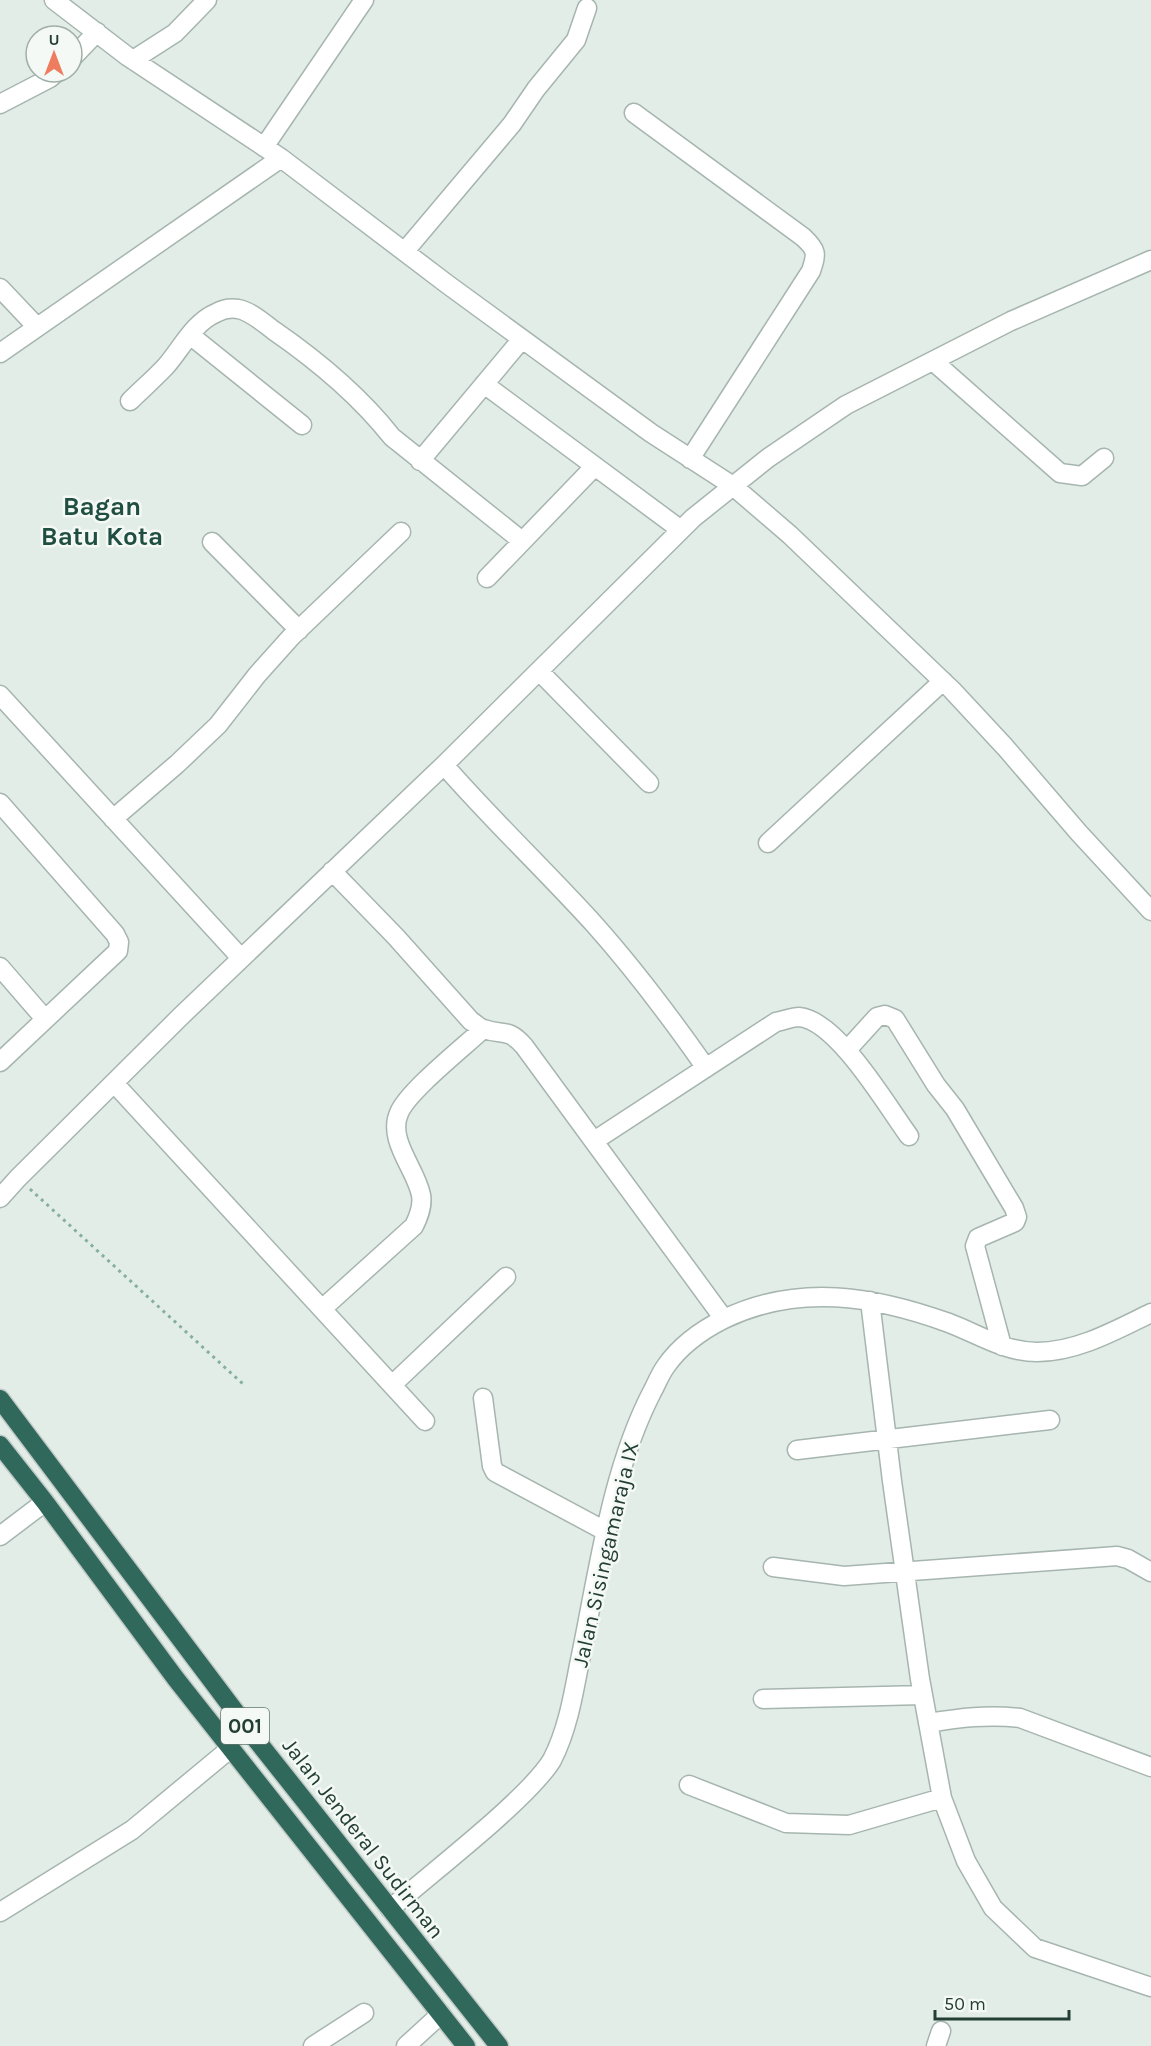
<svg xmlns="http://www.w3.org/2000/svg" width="1151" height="2046" font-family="Karla,sans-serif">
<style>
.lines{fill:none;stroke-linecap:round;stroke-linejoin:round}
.minor-casing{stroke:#a6b5af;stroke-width:21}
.highway-casing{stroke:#c1c9c6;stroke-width:21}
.path{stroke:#85afa0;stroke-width:3;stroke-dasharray:3 4.5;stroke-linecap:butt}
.minor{stroke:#fff;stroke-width:18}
.highway{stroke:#30695b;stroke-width:18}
.labels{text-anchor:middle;stroke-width:5;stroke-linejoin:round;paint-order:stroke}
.shield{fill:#f4f9f6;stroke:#62766f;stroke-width:1.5}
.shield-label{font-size:21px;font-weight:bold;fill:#233e35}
.street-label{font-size:22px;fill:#233e35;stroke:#f4f9f6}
.quarter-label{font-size:26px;font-weight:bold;fill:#204f42;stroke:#f4f9f6}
</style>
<rect width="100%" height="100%" fill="#e3ede8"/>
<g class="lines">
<g class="minor-casing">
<path id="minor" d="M54,0L127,56L281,158L447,284L651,433L733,486L790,535L952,690L1005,747L1079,833L1151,911
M72,58L97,32
M133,60L175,33L207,0
M0,104L50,78L57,72
M634,113L803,237C817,250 817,253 811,271L690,459
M264,147L364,0
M405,251L512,124L536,89L576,40L587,8
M0,288L37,327
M190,335L302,425
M0,353L281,158
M933,361L1060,473L1082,476L1104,458
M484,384L681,530
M130,401C142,389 155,378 166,366C181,349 194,322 216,313C223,309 231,308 238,309C250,311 264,323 273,330C318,361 358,394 392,437L522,541
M420,461L522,339
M212,542L299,630
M487,578L595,466
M539,671L649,783
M0,695L241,958
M444,765C492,820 545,870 594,924C635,970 671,1018 706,1068
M0,803L115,934L119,942L118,951L0,1062
M113,819L177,764L218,725L257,675L291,637L401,532
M768,843L943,681
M332,871L396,937L471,1021C475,1023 479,1028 484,1029C503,1036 507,1027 524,1046L724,1319
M0,967L45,1019
M847,1050L877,1017L885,1015L895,1019L936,1085L955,1109L1014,1208L1017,1217L1015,1222L978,1238L975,1246L1002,1346
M114,1083L425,1421
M594,1141L776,1022C783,1021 792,1017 799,1017C837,1020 887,1106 909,1136
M0,1198L18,1178L180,1017L444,765L693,518L768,458L846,405L1011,321L1151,260
M870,1301L892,1481L920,1679L942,1798L966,1861L993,1908L1035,1948L1151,1987
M322,1309L414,1226C419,1216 423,1206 421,1195C416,1169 387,1140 399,1113C408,1091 464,1047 483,1029
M392,1385L506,1277
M483,1398L492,1466L495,1472L607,1532
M797,1450L1050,1420
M0,1536L45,1502
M773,1567L844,1576L1117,1556L1128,1559L1151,1572
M763,1699L923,1695
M928,1723C959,1718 988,1714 1020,1718L1151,1767
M689,1785L786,1823L849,1825L942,1798
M390,1909C424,1880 459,1852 492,1823C510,1807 540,1780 552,1760C567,1731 573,1697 579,1665C598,1576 610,1473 652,1392C657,1383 660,1374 666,1366C680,1346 702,1330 724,1319C799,1283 874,1296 949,1323C978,1334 1005,1352 1037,1352C1077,1352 1116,1330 1151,1313
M0,1912L132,1830L231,1748
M313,2046L364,2013
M406,2046L441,2014
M936,2046L941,2031"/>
</g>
<g class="highway-casing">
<path id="highway" d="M0,1399L258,1742L499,2046
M0,1445L45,1502L176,1679L466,2046"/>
</g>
<path class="path" d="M30,1189L243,1384"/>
<use href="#minor" class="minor"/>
<use href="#highway" class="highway"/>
</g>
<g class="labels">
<rect class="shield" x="221" y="1708" width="48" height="36" rx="4.5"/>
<g class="shield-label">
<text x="245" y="1733">001</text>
</g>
<g class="street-label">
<text transform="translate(605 1554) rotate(-77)" y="8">Jalan Sisingamaraja IX</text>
<text transform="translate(364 1838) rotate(52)" y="8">Jalan Jenderal Sudirman</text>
</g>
<g class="quarter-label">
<text x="102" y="515">Bagan<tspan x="102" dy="30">Batu Kota</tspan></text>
</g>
</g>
<g transform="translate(54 54)"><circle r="28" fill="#f4f9f6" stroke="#a0aea9" stroke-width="1.5"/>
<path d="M0-4.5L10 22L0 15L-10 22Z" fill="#ee7d60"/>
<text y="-9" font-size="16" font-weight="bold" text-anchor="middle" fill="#233e35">U</text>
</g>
<path d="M935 2010v9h134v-9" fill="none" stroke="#233e35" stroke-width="3"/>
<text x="944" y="2010" font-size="18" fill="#233e35" stroke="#f4f9f6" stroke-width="4.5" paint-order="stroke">50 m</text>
</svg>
